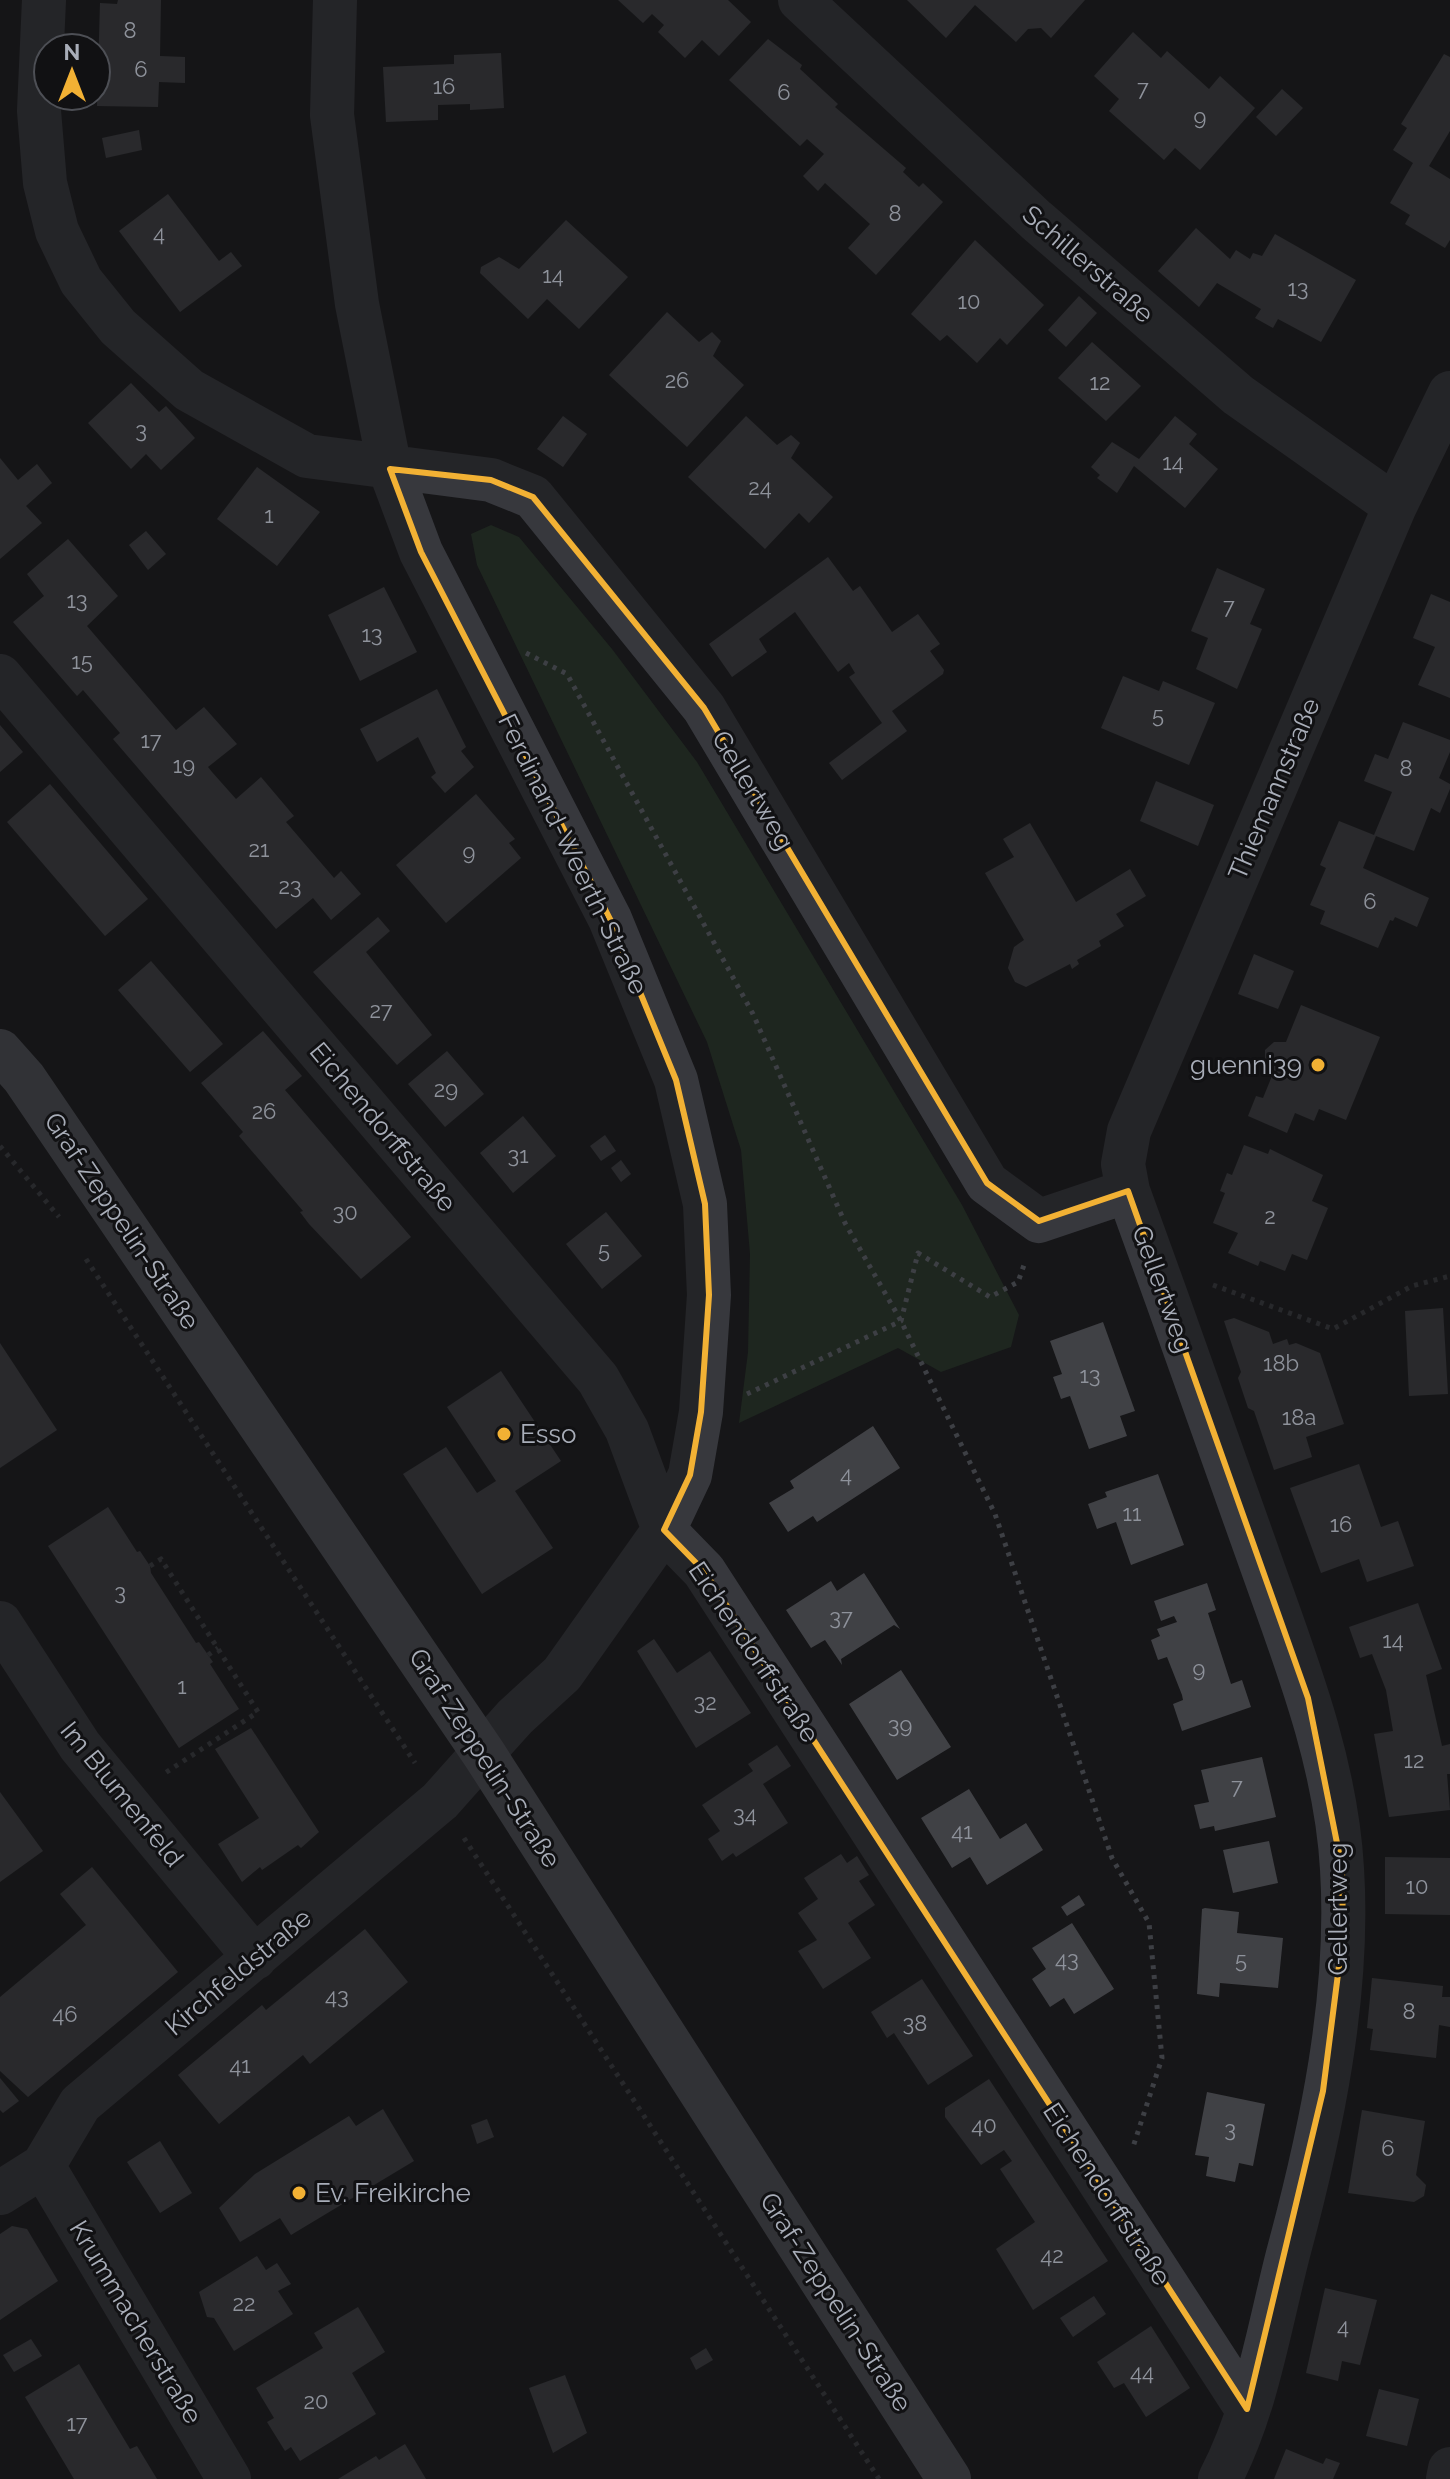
<svg xmlns="http://www.w3.org/2000/svg" width="1450" height="2479" font-family="Raleway,sans-serif">
<style>
.green{fill:#1e261f}
.building{fill:#404145}
.lines{fill:none;stroke-linecap:round;stroke-linejoin:round}
.path{stroke:#3d3f44;stroke-width:5;stroke-dasharray:4 6;stroke-linecap:butt}
.minor{stroke:#37383d;stroke-width:44}
.major{stroke:#53555c;stroke-width:44}
.marked{fill:none;stroke:#f2b134;stroke-width:6;stroke-linejoin:round}
.poi-dot{fill:#f2b134;stroke:#111113;stroke-width:3}
.labels{text-anchor:middle;stroke-width:6;stroke-linejoin:round;paint-order:stroke}
.number-label{font-size:22px;fill:#8e929b}
.street-label{font-size:26px;fill:#a8adb8;stroke:#111113}
.poi-label{font-size:26px;fill:#a8adb8;stroke:#111113;text-anchor:start}
</style>
<rect width="100%" height="100%" fill="#161618"/>
<path class="green" d="M491,525L519,537L612,649L697,762L962,1205L1019,1315L1011,1347L941,1372L898,1348L739,1423L748,1352L750,1254L741,1150L707,1042L477,565L471,534Z"/>
<path class="building" d="M118,0H161L160,56L185,57V83L159,82L158,107L97,106L100,3L117,4Z
M618,0H728L751,22L719,56L702,40L685,58L658,32L664,25L652,14L643,23Z
M907,0H1085L1051,38L1041,28L1028,29L1016,42L975,5L946,38Z
M1133,32L1161,58L1167,51L1209,89L1220,76L1255,108L1200,170L1175,148L1164,160L1109,111L1119,99L1094,76Z
M768,39L802,65L800,69L838,104L835,107L906,168L903,172L919,187L923,183L943,202L876,275L848,248L870,224L825,183L818,191L803,176L824,154L807,139L800,146L729,80Z
M501,53L504,108L470,110V104L438,105V120L386,122L383,67L454,64V55Z
M1444,54L1450,57V131L1429,166L1450,179V240L1445,248L1405,224L1410,215L1390,203L1413,163L1393,150L1407,128L1401,124Z
M1282,89L1303,108L1276,136L1256,117Z
M139,130L142,150L106,158L102,138Z
M168,194L219,261L231,252L242,266L180,312L119,231Z
M566,220L628,277L579,329L547,299L528,319L480,273L481,267L499,257L519,269Z
M1196,228L1230,259L1236,250L1250,259L1253,253L1262,256L1275,234L1356,280L1321,342L1278,319L1273,328L1255,318L1261,309L1217,283L1199,307L1158,271Z
M975,240L1044,305L1007,345L1000,338L977,363L947,335L940,341L911,314Z
M1079,296L1097,313L1066,347L1048,330Z
M667,312L699,342L712,332L721,341L713,356L744,385L687,447L609,375Z
M1092,342L1141,386L1106,421L1058,378Z
M131,383L159,412L166,406L195,438L161,470L146,454L131,469L88,423Z
M563,416L587,434L563,467L537,449Z
M746,416L777,445L791,435L800,443L791,458L833,497L809,523L799,513L765,549L688,477Z
M1175,416L1197,434L1189,444L1218,469L1185,508L1134,466L1117,493L1097,478L1100,475L1091,467L1112,442L1139,459Z
M0,458L18,480L37,464L52,483L26,506L42,523L0,559Z
M257,467L320,512L277,566L217,519Z
M146,531L166,554L148,570L129,545Z
M68,539L118,596L87,626L176,730L204,707L237,744L208,767L212,772L236,799L261,777L294,816L286,822L334,878L341,871L361,894L331,920L313,898L276,929L113,739L120,733L83,690L77,696L13,622L44,596L27,574Z
M828,557L853,591L860,586L892,632L918,614L940,644L930,651L944,670L943,674L892,711L907,731L842,780L829,763L882,723L849,677L855,673L849,663L838,672L795,612L759,639L767,652L732,677L709,644Z
M1217,568L1265,589L1250,624L1262,629L1237,689L1196,669L1208,638L1191,631Z
M384,587L417,652L360,681L328,615Z
M1431,594L1450,602V698L1418,685L1435,647L1413,638Z
M1123,676L1159,691L1163,681L1215,703L1189,765L1101,728Z
M437,689L466,747L461,751L474,767L445,793L431,777L436,773L418,737L377,762L360,729Z
M1403,722L1450,740V752L1439,778L1450,784V789L1440,813L1431,808L1414,851L1376,836L1363,868L1429,898L1417,927L1395,917L1393,921L1390,920L1378,948L1320,924L1325,911L1310,905L1326,868L1320,865L1339,821L1374,835L1392,792L1364,781L1375,754L1388,759Z
M0,725L23,752L0,772Z
M1156,781L1214,805L1198,846L1140,821Z
M50,784L148,899L105,936L7,822Z
M476,794L515,839L509,843L521,858L446,923L396,865Z
M1030,823L1076,902L1130,869L1146,896L1116,914L1124,926L1099,941L1101,946L1077,960L1079,964L1072,969L1070,964L1026,987L1015,982L1008,968L1014,947L1024,940L985,873L1014,857L1003,839Z
M378,917L390,931L366,952L432,1035L397,1065L313,972Z
M1254,954L1294,971L1278,1009L1238,994Z
M151,961L223,1044L190,1072L118,990Z
M1301,1005L1380,1037L1346,1120L1319,1109L1314,1121L1295,1113L1287,1133L1248,1116L1256,1096L1263,1098L1274,1071L1265,1062V1050L1274,1042H1286Z
M263,1031L302,1076L285,1090L411,1237L361,1279L309,1224L300,1212L303,1211L239,1136L243,1132L201,1083Z
M447,1051L484,1094L445,1127L408,1084Z
M523,1116L556,1156L513,1193L480,1153Z
M605,1135L616,1151L601,1161L590,1146Z
M1244,1145L1268,1154L1270,1149L1323,1175L1312,1201L1328,1208L1307,1260L1292,1254L1285,1271L1260,1261L1258,1266L1228,1253L1238,1233L1213,1223L1225,1193L1220,1191L1227,1173L1232,1175Z
M621,1160L631,1174L621,1182L611,1168Z
M606,1212L642,1256L602,1289L566,1244Z
M1443,1308L1448,1394L1409,1396L1405,1311Z
M1234,1318L1269,1332L1273,1344L1287,1339L1289,1345L1296,1343L1320,1353L1344,1424L1306,1437L1312,1457L1274,1470L1254,1411L1248,1408L1238,1378L1241,1372L1224,1321Z
M1103,1322L1135,1411L1120,1416L1127,1436L1089,1449L1070,1396L1061,1399L1053,1377L1062,1374L1050,1341Z
M0,1343L57,1430L0,1468Z
M501,1371L561,1461L515,1491L553,1548L482,1594L403,1474L446,1447L477,1493L496,1481L447,1407Z
M873,1426L900,1468L817,1522L813,1516L788,1532L769,1503L794,1488L790,1481Z
M1359,1464L1381,1527L1398,1521L1414,1566L1367,1582L1359,1559L1321,1573L1290,1488Z
M1158,1474L1184,1545L1131,1565L1116,1522L1097,1529L1088,1504L1107,1497L1105,1492Z
M108,1507L137,1552L140,1551L150,1566L151,1573L196,1643L199,1642L213,1662L210,1664L239,1709L179,1748L48,1546Z
M864,1573L900,1629L894,1625L841,1659L842,1665L825,1640L811,1648L786,1610L831,1581L837,1591Z
M1207,1583L1216,1610L1208,1613L1231,1684L1242,1680L1251,1707L1182,1731L1173,1704L1183,1700L1182,1695L1167,1657L1158,1660L1151,1640L1160,1636L1157,1629L1177,1622L1174,1616L1161,1621L1154,1601Z
M1418,1603L1442,1669L1426,1675L1442,1746L1450,1744V1774H1447L1450,1810L1389,1817L1374,1734L1393,1731L1386,1690L1372,1654L1360,1658L1349,1627Z
M654,1639L677,1673L710,1651L751,1713L696,1748L637,1651Z
M901,1670L951,1747L897,1780L849,1704Z
M251,1728L319,1832L301,1848L298,1845L262,1870L260,1867L242,1882L218,1844L259,1818L215,1749Z
M777,1745L791,1766L763,1784L788,1823L736,1857L733,1853L722,1861L708,1839L720,1831L702,1805L753,1771L748,1764Z
M1262,1757L1276,1817L1215,1831L1214,1826L1200,1829L1194,1805L1209,1802L1201,1770Z
M969,1789L1000,1839L1026,1823L1043,1850L987,1885L970,1857L952,1868L921,1818Z
M0,1792L43,1851L0,1882Z
M1269,1841L1278,1883L1233,1893L1223,1850Z
M841,1854L847,1863L857,1856L869,1875L859,1881L875,1905L848,1923L871,1958L823,1989L798,1951L817,1940L798,1913L818,1899L804,1878Z
M1385,1857L1450,1858V1915L1385,1914Z
M92,1867L178,1972L28,2097L0,2071V1997L86,1925L60,1894Z
M1079,1895L1085,1905L1067,1916L1061,1907Z
M1205,1908L1239,1912L1237,1933L1283,1938L1278,1988L1220,1983L1219,1997L1197,1994L1202,1909Z
M1072,1923L1114,1989L1074,2014L1064,1998L1050,2007L1032,1979L1046,1969L1032,1948Z
M365,1929L408,1982L310,2064L303,2055L219,2124L178,2075L262,2005L266,2010Z
M1372,1978L1443,1986L1442,1997H1450V2027L1439,2025L1436,2058L1370,2050L1373,2029L1367,2028Z
M922,1979L973,2056L928,2085L894,2033L887,2038L871,2012Z
M0,2078L19,2101L3,2113L0,2110Z
M989,2079L1108,2261L1033,2310L996,2249L1035,2222L1000,2169L1012,2161L1004,2150L981,2165L945,2117V2108Z
M1207,2092L1265,2104L1253,2166L1239,2163L1235,2182L1206,2176L1209,2157L1195,2155Z
M383,2109L414,2161L291,2235L280,2218L240,2242L219,2208L255,2174L349,2116L356,2126Z
M1362,2110L1425,2121L1416,2175L1426,2185L1424,2196L1414,2202L1348,2193Z
M487,2119L494,2137L477,2144L471,2125Z
M160,2141L192,2193L160,2213L127,2162Z
M12,2226L27,2229L58,2281L0,2320V2234Z
M257,2256L266,2270L277,2263L291,2284L278,2291L293,2314L234,2351L214,2318L207,2317L199,2292Z
M1325,2288L1377,2300L1360,2365L1342,2361L1338,2381L1306,2373Z
M1094,2296L1106,2314L1073,2337L1060,2318Z
M358,2307L385,2352L352,2373L376,2414L300,2461L291,2447L285,2451L267,2422L274,2418L256,2388L323,2348L314,2333Z
M1151,2326L1190,2388L1146,2417L1124,2383L1114,2388L1097,2362Z
M31,2339L42,2356L14,2372L3,2355Z
M706,2348L713,2360L696,2370L690,2358Z
M79,2364L130,2449L137,2446L157,2479H74L25,2397Z
M565,2375L587,2433L553,2453L529,2388Z
M1379,2389L1419,2399L1407,2446L1366,2436Z
M405,2444L426,2479H338L376,2456L379,2460Z
M1286,2449L1323,2464L1326,2458L1340,2463L1333,2479H1274Z"/>
<g class="lines">
<path class="path" d="M526,653L567,674L753,1014L845,1223L901,1321L995,1514L1112,1858L1149,1923L1162,2058L1133,2147
M0,1146L59,1217
M86,1259L415,1763
M1213,1285L1333,1329L1412,1286L1450,1276
M747,1394L901,1321L918,1253L990,1297L1018,1282L1024,1265
M150,1566L161,1559L258,1712L162,1775
M208,1655L218,1648
M464,1838L879,2479"/>
<path class="minor" d="M44,0L39,111L45,183L57,231L81,281L118,327L189,390L307,456L491,480L533,497L704,708L987,1183L1039,1221L1128,1191
M800,0L1036,220L1238,395L1395,506
M0,676L598,1379L627,1430L664,1530L704,1571L1247,2409
M0,1623L80,1746L255,1958
M43,2166L229,2479
M0,2193L43,2166L80,2104L440,1801L515,1717L562,1674L664,1530L690,1475L701,1412L709,1295L705,1204L676,1080L610,919L421,552L390,469L357,304L332,115L335,0
M1220,2479C1256,2411 1269,2328 1288,2254C1321,2132 1350,1996 1342,1869C1336,1760 1293,1654 1257,1552C1214,1432 1172,1311 1128,1191L1123,1164L1129,1131L1395,506L1450,393
M1448,2479L1450,2469"/>
<path class="major" d="M0,1051L24,1078L484,1754L949,2479"/>
</g>
<path d="M0 0H1450V2479H0ZM390,469L491,480L533,497L704,708L987,1183L1039,1221L1128,1191L1308,1698L1342,1868L1343,1935L1323,2091L1247,2409L704,1571L664,1530L690,1475L701,1412L709,1295L705,1204L676,1080L610,919L421,552Z" fill="#161618" fill-opacity=".55" fill-rule="evenodd"/>
<path class="marked" d="M390,469L491,480L533,497L704,708L987,1183L1039,1221L1128,1191L1308,1698L1342,1868L1343,1935L1323,2091L1247,2409L704,1571L664,1530L690,1475L701,1412L709,1295L705,1204L676,1080L610,919L421,552Z"/>
<g class="poi-dot">
<circle cx="1318" cy="1065" r="8"/>
<circle cx="504" cy="1434" r="8"/>
<circle cx="299" cy="2193" r="8"/>
</g>
<g class="labels">
<g class="number-label">
<text x="130" y="38">8</text>
<text x="141" y="77">6</text>
<text x="444" y="94">16</text>
<text x="1143" y="96">7</text>
<text x="784" y="100">6</text>
<text x="1200" y="125">9</text>
<text x="895" y="221">8</text>
<text x="159" y="241">4</text>
<text x="553" y="283">14</text>
<text x="1298" y="296">13</text>
<text x="969" y="309">10</text>
<text x="677" y="388">26</text>
<text x="1100" y="390">12</text>
<text x="141" y="438">3</text>
<text x="1173" y="470">14</text>
<text x="760" y="495">24</text>
<text x="269" y="523">1</text>
<text x="77" y="608">13</text>
<text x="1229" y="614">7</text>
<text x="372" y="642">13</text>
<text x="82" y="669">15</text>
<text x="1158" y="723">5</text>
<text x="151" y="748">17</text>
<text x="184" y="773">19</text>
<text x="1406" y="776">8</text>
<text x="259" y="857">21</text>
<text x="469" y="860">9</text>
<text x="290" y="894">23</text>
<text x="1370" y="909">6</text>
<text x="381" y="1018">27</text>
<text x="446" y="1097">29</text>
<text x="264" y="1119">26</text>
<text x="518" y="1163">31</text>
<text x="345" y="1220">30</text>
<text x="1270" y="1224">2</text>
<text x="604" y="1258">5</text>
<text x="1281" y="1371">18b</text>
<text x="1090" y="1383">13</text>
<text x="1299" y="1425">18a</text>
<text x="846" y="1482">4</text>
<text x="1132" y="1521">11</text>
<text x="1341" y="1532">16</text>
<text x="120" y="1600">3</text>
<text x="841" y="1625">37</text>
<text x="1393" y="1648">14</text>
<text x="1199" y="1677">9</text>
<text x="182" y="1694">1</text>
<text x="705" y="1710">32</text>
<text x="900" y="1733">39</text>
<text x="1414" y="1768">12</text>
<text x="1237" y="1794">7</text>
<text x="745" y="1822">34</text>
<text x="962" y="1839">41</text>
<text x="1417" y="1894">10</text>
<text x="1067" y="1967">43</text>
<text x="1241" y="1968">5</text>
<text x="337" y="2004">43</text>
<text x="1409" y="2019">8</text>
<text x="65" y="2022">46</text>
<text x="915" y="2031">38</text>
<text x="240" y="2073">41</text>
<text x="984" y="2133">40</text>
<text x="1230" y="2137">3</text>
<text x="1388" y="2156">6</text>
<text x="1052" y="2263">42</text>
<text x="244" y="2311">22</text>
<text x="1343" y="2334">4</text>
<text x="1142" y="2380">44</text>
<text x="316" y="2409">20</text>
<text x="77" y="2431">17</text>
</g>
<g class="street-label">
<text transform="translate(1088 264) rotate(41)" y="9">Schillerstraße</text>
<text transform="translate(1274 789) rotate(-67)" y="9">Thiemannstraße</text>
<text transform="translate(753 790) rotate(59)" y="9">Gellertweg</text>
<text transform="translate(573 854) rotate(64)" y="9">Ferdinand-Weerth-Straße</text>
<text transform="translate(383 1127) rotate(50)" y="9">Eichendorffstraße</text>
<text transform="translate(122 1221) rotate(56)" y="9">Graf-Zeppelin-Straße</text>
<text transform="translate(1163 1289) rotate(70)" y="9">Gellertweg</text>
<text transform="translate(754 1652) rotate(56)" y="9">Eichendorffstraße</text>
<text transform="translate(485 1758) rotate(57)" y="9">Graf-Zeppelin-Straße</text>
<text transform="translate(122 1794) rotate(51)" y="9">Im Blumenfeld</text>
<text transform="translate(1338 1909) rotate(-90)" y="9">Gellertweg</text>
<text transform="translate(238 1972) rotate(-40)" y="9">Kirchfeldstraße</text>
<text transform="translate(1107 2194) rotate(57)" y="9">Eichendorffstraße</text>
<text transform="translate(836 2302) rotate(57)" y="9">Graf-Zeppelin-Straße</text>
<text transform="translate(136 2322) rotate(59)" y="9">Krummacherstraße</text>
</g>
<g class="poi-label">
<text x="1302" y="1074" text-anchor="end">guenni39</text>
<text x="520" y="1443">Esso</text>
<text x="315" y="2202">Ev. Freikirche</text>
</g>
</g>
<g transform="translate(72 72)"><circle r="38" fill="#111113" stroke="#4d4f55" stroke-width="2"/>
<path d="M0-6L14 30L0 20L-14 30Z" fill="#f2b134"/>
<text y="-12" font-size="22" font-weight="bold" text-anchor="middle" fill="#a8adb8">N</text>
</g>
</svg>
